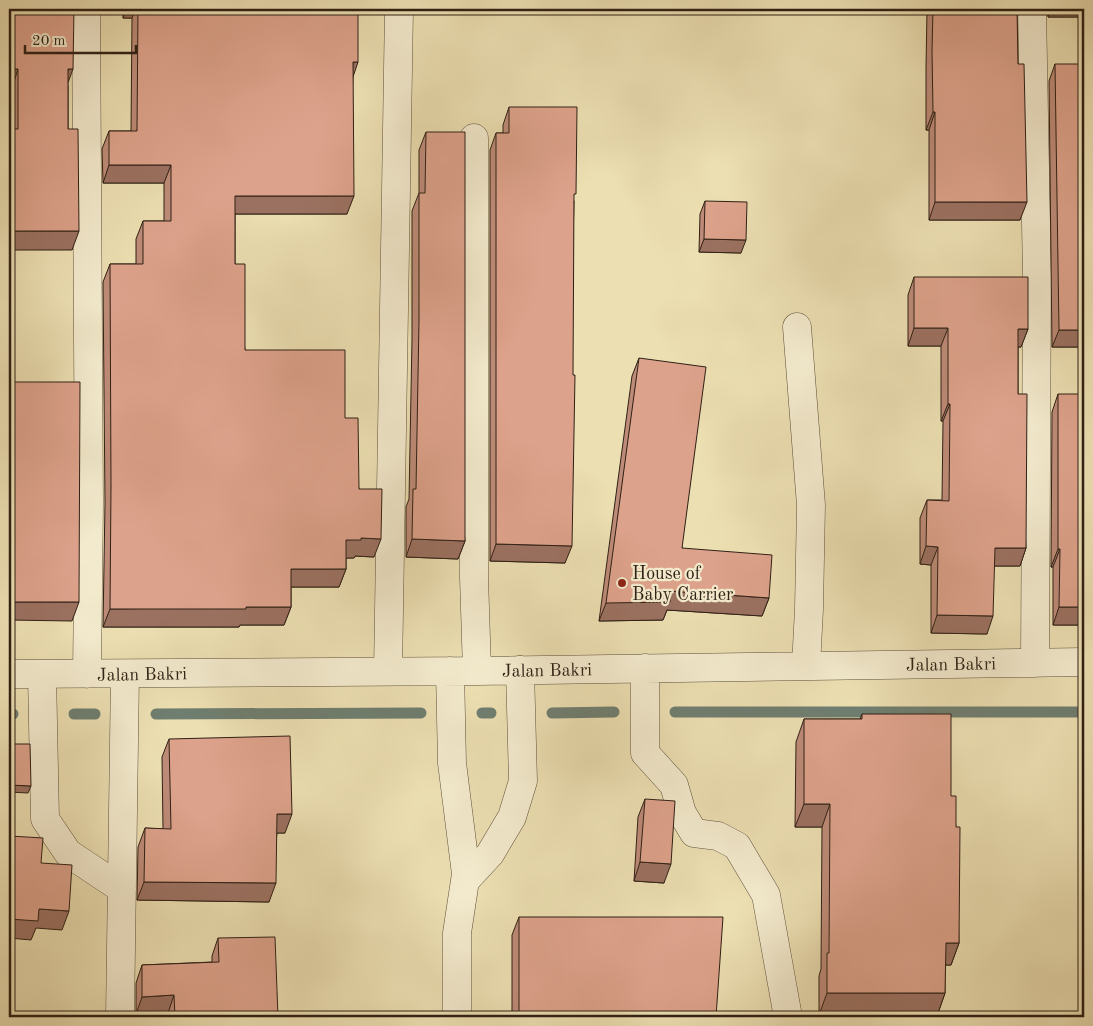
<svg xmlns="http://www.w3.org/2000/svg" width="1093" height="1026" font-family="'Old Standard TT',serif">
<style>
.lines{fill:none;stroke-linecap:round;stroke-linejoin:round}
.stream{stroke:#6f7e70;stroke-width:11}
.minor-casing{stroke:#5e503c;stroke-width:29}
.minor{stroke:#f3eacd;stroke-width:28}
.wall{fill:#be8b78;stroke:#2f2015}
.shaded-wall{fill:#9b7161;stroke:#2f2015}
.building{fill:#dda28b;stroke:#2f2015}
.poi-dot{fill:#8f2418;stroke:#f3eacd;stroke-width:2}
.labels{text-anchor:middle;stroke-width:4.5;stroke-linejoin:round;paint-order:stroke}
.poi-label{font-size:18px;fill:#2f2015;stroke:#f3eacd;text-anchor:start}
.street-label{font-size:18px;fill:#2f2015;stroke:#f3eacd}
</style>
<rect width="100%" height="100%" fill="#ecdfb2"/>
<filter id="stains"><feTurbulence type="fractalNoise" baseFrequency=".004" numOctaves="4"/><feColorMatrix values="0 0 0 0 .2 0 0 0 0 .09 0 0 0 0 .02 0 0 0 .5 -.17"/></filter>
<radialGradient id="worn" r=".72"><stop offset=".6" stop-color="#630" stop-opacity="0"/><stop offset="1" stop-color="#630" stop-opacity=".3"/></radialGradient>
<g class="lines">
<path class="stream" d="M675,712H1084
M482,713H491
M552,713L614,712
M9,714H13
M74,714H95
M156,714L421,713"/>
<g class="minor-casing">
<path id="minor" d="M86,9L89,503L87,674
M1032,9L1037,276L1035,663
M474,138V577L477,671
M797,327L811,505L809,609L806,666
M645,668V753L674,785L682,813L694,833L718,836L737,846L766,895L788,1017
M388,671L399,9
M450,671L452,763L466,874L457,933V1017
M9,674L477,671L1084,662
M42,674L45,819L68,853L122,889
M465,881L490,854L512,817L523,781L520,670
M120,1017L125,674"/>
</g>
<use href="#minor" class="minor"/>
</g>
<path class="wall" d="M9,9L68,85V129L72,250L12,129V88Z
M123,9H358L353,75L347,214H235V264L245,350L345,418L359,489L374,557L355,556L354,558H346V569L339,587H291V607L284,625H240L239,627H103L105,503L103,282L110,264H136V239L143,221H164V183H103L102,149L109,131H131L132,18H123Z
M915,9H1020L1017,16L1020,220H929V130H926V68L927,10H915Z
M1047,9H1084V17H1048Z
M1055,64L1084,347H1052L1049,81Z
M509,107L574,201L565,563L490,561V150L496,133H503V125Z
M426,132L465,541L458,559L406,557V507L409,499L412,339V211L419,193V150Z
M705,201L741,253L699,252L700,214Z
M914,277L1028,329L1021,347H1018V394L1026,548L1020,566H994L987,634L931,633V565L920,564V518L927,500H942L943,421H941V346H908V295Z
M639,358L682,548L769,598L762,616L667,610L663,620L599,621L632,376Z
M1058,394L1084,625H1053V567H1051L1052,412Z
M862,714L951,796L956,827L959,943L951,965H945V993L937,1016L819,1015V976L821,969L822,827H795L796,742L804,719H860Z
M169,739L285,833H277L269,902L137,900L138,847L145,828L163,829L162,757Z
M645,799L664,883L634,881L638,817Z
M519,917L716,1017H512V935Z
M218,938L278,1017H168V1013L136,1014V983L142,965L212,962V956Z"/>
<path class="shaded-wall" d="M126,9H135L132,18H123Z
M916,9H928L927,10H915Z
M1051,9H1084V17H1048Z
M353,62H358L352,80Z
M9,69H18L12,88H9Z
M68,69H73L66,88Z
M933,112H935L929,130H926Z
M109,165H171L164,183H103Z
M235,196H354L347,214H229Z
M935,202H1027L1020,220H929Z
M9,231H79L72,250H9Z
M704,239L746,240L741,253L699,252Z
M914,328H948L941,346H908Z
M1018,329H1028L1021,347H1011Z
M1059,330H1084V347H1052Z
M948,404H950L943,421H941Z
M361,538L381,539L374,557L355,556L354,558H339L346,540Z
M412,539L465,541L458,559L406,557Z
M496,544L572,546L565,563L490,561Z
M926,546L938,547L931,565L920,564Z
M995,548H1026L1020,566H988Z
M1058,549H1060L1053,567H1051Z
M291,569H346L339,587H284Z
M670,591L769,598L762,616L667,610L663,620L599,621L606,603Z
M9,602H79L72,621L9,620Z
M246,607H291L284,625H240L239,627H103L110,609Z
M1059,607H1084V625H1053Z
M937,615L993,616L987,634L931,633Z
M9,785L31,786L28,793L9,792Z
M804,804H830L822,827H795Z
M277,814H292L285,833H270Z
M640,862L671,864L664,883L634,881Z
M144,882L276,883L269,902L137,900Z
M39,909L69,911L62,930L36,928L31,940L9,938V919Z
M946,943H959L951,965H937Z
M827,993H945L937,1016L819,1015Z
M174,995L168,1013L136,1014L142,997Z"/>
<path class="building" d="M9,9H74L73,69H68V129H78L79,231H9V129H18V69H9Z
M138,9H358V62H353L354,196H235V264H245V350H345V418H358L359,489H382L381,539L361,538V540H346V569H291V607H246V609H110L111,485L110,264H143V221H171V165H109V131H137Z
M933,9H1017L1018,64H1024L1027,202H935V112H933L932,51Z
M1055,64H1084V330H1059Z
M509,107H577L576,194H574L573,375H575L572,546L496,544V133H509Z
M426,132H465V541L412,539L413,489H416L419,320V193H425Z
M705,201L747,202L746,240L704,239Z
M914,277H1028V329H1018V394H1027L1026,548H995L993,616L937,615L938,547L926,546L927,500L949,501L950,404H948V328H914Z
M639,358L706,367L682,548L772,555L769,598L670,591V602L606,603Z
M9,382H80L79,602H9Z
M1058,394H1084V607H1059L1060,549H1058Z
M862,714H951V796H956V827H960L959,943H946L945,993H827V953H829L830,804H804V719H862Z
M290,736L292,814H277L276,883L144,882L145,828L171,829L169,739Z
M9,744H30L31,786L9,785Z
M645,799L675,801L671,864L640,862Z
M9,813H11L10,836L43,838L41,863L72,865L69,911L39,909L38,921L9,919Z
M519,917H723L716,1017H519Z
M275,937L278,1017H175L174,995L142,997V965L219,962L218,938Z"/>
<circle class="poi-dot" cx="622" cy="583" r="5"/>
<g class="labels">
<g class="poi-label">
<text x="632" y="579">House of<tspan x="632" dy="21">Baby Carrier</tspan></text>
</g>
<g class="street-label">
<text transform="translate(951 664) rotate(-1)" y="6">Jalan Bakri</text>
<text transform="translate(547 670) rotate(-1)" y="6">Jalan Bakri</text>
<text transform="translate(142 674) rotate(-1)" y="6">Jalan Bakri</text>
</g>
</g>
<rect width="1093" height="1026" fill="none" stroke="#ecdfb2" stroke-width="30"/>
<rect x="10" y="10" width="1073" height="1006" fill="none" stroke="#2f2015" stroke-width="2.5"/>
<rect x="15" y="15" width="1063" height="996" fill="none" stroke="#2f2015"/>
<path d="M25 45v8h111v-8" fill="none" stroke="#2f2015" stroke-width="2.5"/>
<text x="32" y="45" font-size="15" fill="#2f2015" stroke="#f3eacd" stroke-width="4" paint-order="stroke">20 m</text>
<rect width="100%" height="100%" filter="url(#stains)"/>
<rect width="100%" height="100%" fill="url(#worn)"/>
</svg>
